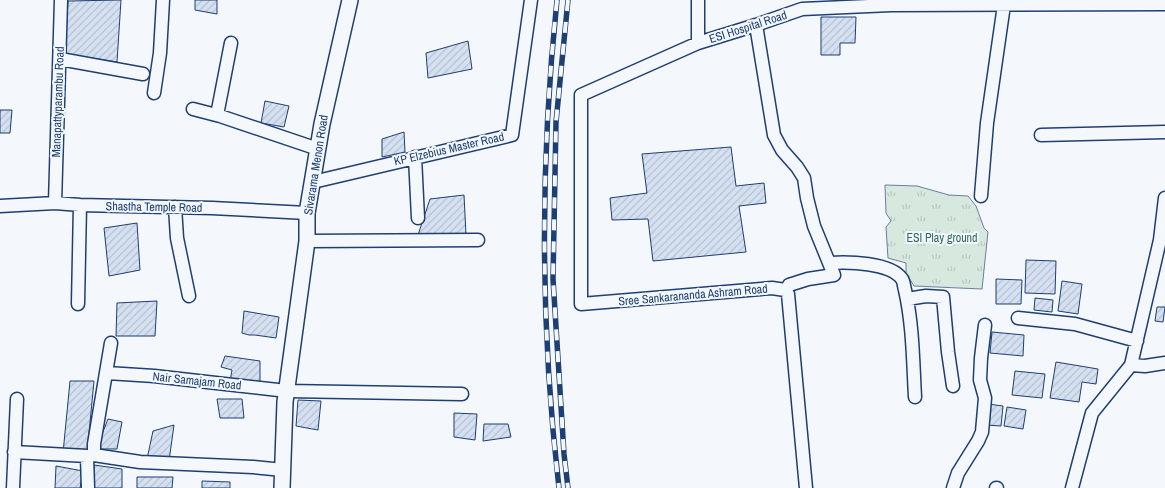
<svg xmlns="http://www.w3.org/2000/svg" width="1165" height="488" font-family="'Archivo Narrow',sans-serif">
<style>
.park{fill:url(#park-tufts);stroke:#687fa3}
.building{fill:url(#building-hatch);stroke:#1d3f73}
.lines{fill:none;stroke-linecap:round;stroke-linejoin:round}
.minor-casing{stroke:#1d3f73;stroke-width:15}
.tertiary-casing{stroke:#1d3f73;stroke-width:18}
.minor{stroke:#f4f7fb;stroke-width:12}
.tertiary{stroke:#f4f7fb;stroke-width:15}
.rail-casing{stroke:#1d3f73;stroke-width:5.5}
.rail{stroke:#f4f7fb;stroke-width:4;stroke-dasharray:11;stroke-linecap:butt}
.labels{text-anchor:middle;stroke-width:4;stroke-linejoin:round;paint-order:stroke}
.street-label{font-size:12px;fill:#1d3f73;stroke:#f4f7fb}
.park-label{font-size:12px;fill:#2c6c60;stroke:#f4f7fb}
</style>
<defs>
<pattern id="park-tufts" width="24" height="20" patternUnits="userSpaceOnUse" patternTransform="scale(1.25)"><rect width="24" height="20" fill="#d7e8df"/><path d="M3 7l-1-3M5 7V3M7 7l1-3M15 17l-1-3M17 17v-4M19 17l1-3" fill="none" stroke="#b8c8c3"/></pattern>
<pattern id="building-hatch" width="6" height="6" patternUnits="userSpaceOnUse" patternTransform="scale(1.25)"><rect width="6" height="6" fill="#d5e0f0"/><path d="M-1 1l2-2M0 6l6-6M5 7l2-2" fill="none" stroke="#b6c1d1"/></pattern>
</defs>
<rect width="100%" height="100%" fill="#f4f7fb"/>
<path class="park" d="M885,185L917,186L949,195L968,196L976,206L984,228L988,232L982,289L914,286L906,273V263L888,258L886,227L891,221L886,213Z"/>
<path class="building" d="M121,0L117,62L65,54L68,1Z
M195,0H217V14L195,10Z
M821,17H856L855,43H840V55H821Z
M468,41L472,69L428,78L426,53Z
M265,101L289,106L284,127L261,123Z
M0,110H12L10,133H0Z
M404,132L405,152L382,157V139Z
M731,147L736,186L764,183L766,203L739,206L746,252L653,261L648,219L612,220L610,198L647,193L642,154Z
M464,195L466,235H418L430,199Z
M137,223L140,270L109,276L104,228Z
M1026,260L1056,261L1055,294L1025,293Z
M996,279L1022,280L1021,304H996Z
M1062,281L1082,284L1078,314L1058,311Z
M1035,298L1053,300L1052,312L1034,310Z
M157,301L155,336H116L117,303Z
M1157,307H1165L1163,322L1155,321Z
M244,311L279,317L276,338L255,335H249L242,333Z
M992,332L1024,335L1023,356L990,353Z
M225,356L260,361V386L230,381L232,370L221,367Z
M1056,362L1098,369L1096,384L1082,382L1079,402L1050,398Z
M1015,371L1045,374L1042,398L1012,395Z
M70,381H94L87,454L63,453Z
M217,399H242L244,418H220Z
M298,400L321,401L318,430L296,426Z
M988,404L1003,406L1001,426L986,425Z
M1007,407L1026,410L1023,429L1004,426Z
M454,413L477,414L475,440L454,437Z
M108,419L122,422L117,449H96Z
M484,424H508L511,437L483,441Z
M174,425L169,461L147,459L153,431Z
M94,465L122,469V488H93Z
M56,466L83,471L80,488H55Z
M137,477H173L172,488H137Z
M202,481L230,482V488H202Z"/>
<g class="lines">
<g class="minor-casing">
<path id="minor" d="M756,25L774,135L782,150L797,167L804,178L807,198L814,226L834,275L808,279L789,285
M698,43V0
M60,59L143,74
M154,93L160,53L163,0
M193,109L220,116L318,149
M217,115L231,43
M1041,135L1165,132
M415,157L418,218
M313,182L512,135L531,0
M981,196L987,123L1004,5
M55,203L61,0
M0,206L55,203L80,205L212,208L307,213
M175,207L177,238L189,296
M307,241L478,240
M830,263C848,262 890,262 902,279C904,282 904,287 905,290C913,325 913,362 915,397
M907,299L926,296L943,297L948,352L953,386
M78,304L80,205
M1018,318L1075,324L1137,341
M111,343L94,444V455L140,462L253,467L283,470
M1131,365L1145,366L1165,363
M107,373L154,376L287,391L462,394
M14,452L87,456L88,488
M13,488L17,399
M806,488L788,294L785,290L772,288L581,304V95L698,43L756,25L802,9L891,5L1165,4
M953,488L958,473L978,441L982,432L985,398L980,380L981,358L985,325
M996,488H997
M1072,488L1092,413L1131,365L1160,240L1165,198"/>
</g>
<g class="tertiary-casing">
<path id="tertiary" d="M282,488L285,402L307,241V213L322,124L350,0"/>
</g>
<use href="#minor" class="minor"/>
<use href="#tertiary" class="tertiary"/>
<g class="rail-casing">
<path id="rail" d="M557,0C540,162 540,326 559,488
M568,0L556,122L553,279L564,454L568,488"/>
</g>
<use href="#rail" class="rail"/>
</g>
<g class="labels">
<g class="street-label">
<text transform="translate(748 27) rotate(-18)" y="4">ESI Hospital Road</text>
<text transform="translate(58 102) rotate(-88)" y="4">Manapattyparambu Road</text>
<text transform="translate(449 149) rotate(-13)" y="4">KP Elzebius Master Road</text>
<text transform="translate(316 165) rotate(-81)" y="4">Sivarama Menon Road</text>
<text transform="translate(154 207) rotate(1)" y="4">Shastha Temple Road</text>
<text transform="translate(693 295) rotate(-5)" y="4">Sree Sankarananda Ashram Road</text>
<text transform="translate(197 381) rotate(6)" y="4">Nair Samajam Road</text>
</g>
<g class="park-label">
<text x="942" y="242">ESI Play ground</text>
</g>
</g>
</svg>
